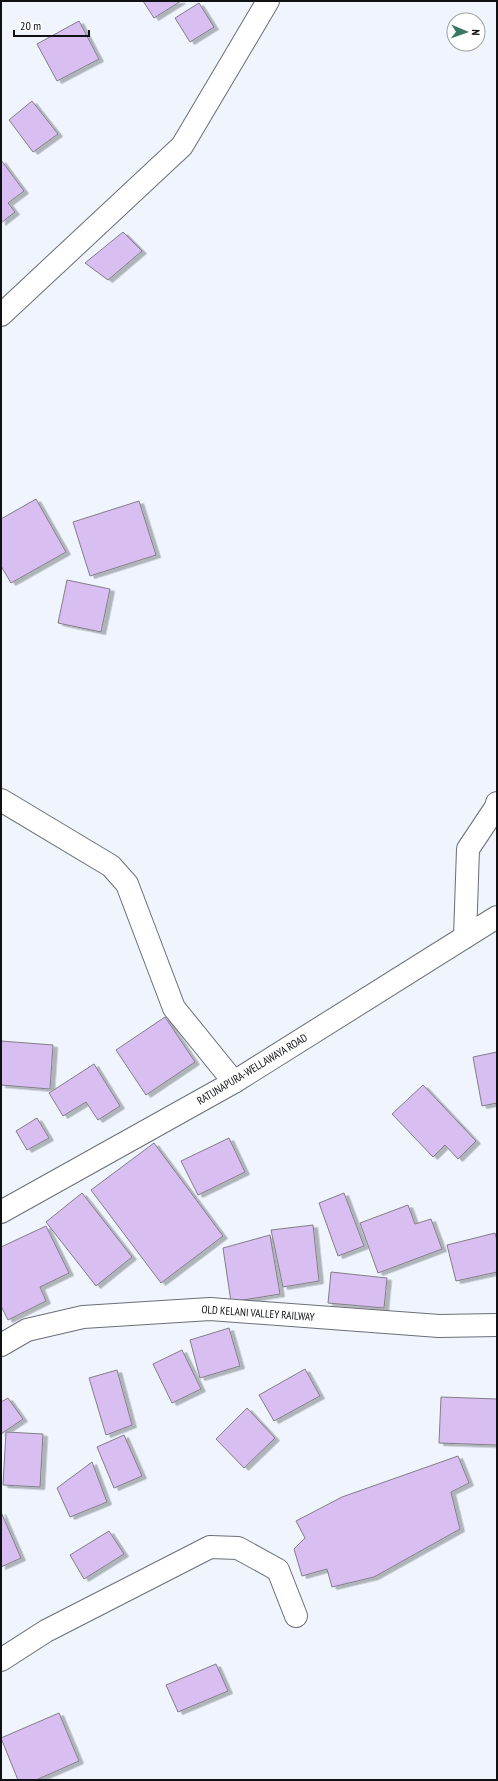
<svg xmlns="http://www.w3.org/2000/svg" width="498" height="1781" font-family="'PT Sans Narrow',sans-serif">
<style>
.building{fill:#d9bef2;stroke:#827e86;filter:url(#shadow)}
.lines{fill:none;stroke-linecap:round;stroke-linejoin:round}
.minor-casing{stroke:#6a6e77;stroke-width:24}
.highway-casing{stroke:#6a6e77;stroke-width:24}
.minor{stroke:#fff;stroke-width:22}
.highway{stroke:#fff;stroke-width:22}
.labels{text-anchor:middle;stroke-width:4;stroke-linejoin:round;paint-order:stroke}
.street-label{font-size:11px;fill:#0f1114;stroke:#fff}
</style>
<defs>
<filter id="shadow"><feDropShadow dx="4.5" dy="2.5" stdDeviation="0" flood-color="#0004"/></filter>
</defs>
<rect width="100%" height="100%" fill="#eff4fd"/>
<path class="building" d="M143,1H181L154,18Z
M199,3L214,27L190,42L175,18Z
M79,21L99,59L57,81L37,44Z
M32,101L58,134L33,152L9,120Z
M1,160L24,191L8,203L15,212L1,223Z
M123,232L142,251L108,280L85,263Z
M36,499L66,552L11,583L1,566V519Z
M139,501L156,555L90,576L73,522Z
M67,580L110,589L101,632L58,623Z
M165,1017L195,1062L146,1095L116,1050Z
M1,1041L53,1045L50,1089L1,1085Z
M497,1052V1103L482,1106L473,1057Z
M94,1064L120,1106L98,1120L86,1102L63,1116L49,1093Z
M423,1085L476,1141L458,1159L445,1145L433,1157L392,1114Z
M37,1118L49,1138L27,1150L16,1131Z
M229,1138L245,1172L198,1195L181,1161Z
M154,1143L223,1236L161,1283L91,1190Z
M82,1193L132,1257L96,1286L46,1222Z
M344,1193L364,1246L338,1256L319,1203Z
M408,1205L415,1224L431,1219L442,1249L378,1273L360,1223Z
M313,1225L319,1281L283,1287L271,1230Z
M46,1226L69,1273L40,1287L46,1301L8,1320L1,1306V1247Z
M495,1233L497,1241V1272L456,1281L447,1245Z
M270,1235L280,1294L231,1302L223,1248Z
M331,1272L387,1278L384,1308L328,1303Z
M229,1328L240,1366L200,1378L190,1340Z
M182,1350L201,1389L172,1403L153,1364Z
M305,1369L320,1396L274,1421L259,1395Z
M117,1370L132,1425L106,1435L89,1378Z
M441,1397L497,1399V1445L439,1443Z
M8,1398L23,1419L1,1434V1402Z
M247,1408L275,1438L244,1468L216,1439Z
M6,1432L43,1434L40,1487L3,1485Z
M124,1435L142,1476L114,1488L97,1447Z
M458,1456L469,1483L451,1492L460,1529L374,1577L332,1587L327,1569L302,1576L294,1549L305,1538L296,1521L342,1497Z
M92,1462L107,1502L70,1517L57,1488Z
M1,1512L21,1558L1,1567Z
M109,1531L124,1554L84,1579L70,1555Z
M216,1664L228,1691L178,1712L166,1685Z
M59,1713L79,1761L36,1780H18L1,1738Z"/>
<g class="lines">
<g class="minor-casing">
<path id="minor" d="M1,315L182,146L268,1
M1,800L111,866L127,884L174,1008L234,1082
M465,937L468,849L496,807L497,803
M1,1345L27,1330L83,1317L210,1309L439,1326L497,1325
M1,1660L46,1631L210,1547L238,1548L278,1570L296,1616"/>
</g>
<g class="highway-casing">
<path id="highway" d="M1,1212L234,1082L497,917"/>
</g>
<use href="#minor" class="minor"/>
<use href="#highway" class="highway"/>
</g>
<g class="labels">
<g class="street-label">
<text transform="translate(252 1069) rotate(-31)" y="4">RATUNAPURA-WELLAWAYA ROAD</text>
<text transform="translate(258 1313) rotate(4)" y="4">OLD KELANI VALLEY RAILWAY</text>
</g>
</g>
<rect width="498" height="1781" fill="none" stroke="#0f1114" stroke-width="4"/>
<g transform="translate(466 32) rotate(92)"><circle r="19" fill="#ffffff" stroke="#9fa0a1"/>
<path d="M0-3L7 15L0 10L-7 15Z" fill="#387764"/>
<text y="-6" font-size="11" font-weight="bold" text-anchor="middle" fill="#0f1114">N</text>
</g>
<path d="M14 30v6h75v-6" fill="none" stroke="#0f1114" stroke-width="2"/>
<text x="20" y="30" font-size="12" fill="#0f1114" stroke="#ffffff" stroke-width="3" paint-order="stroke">20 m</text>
</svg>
